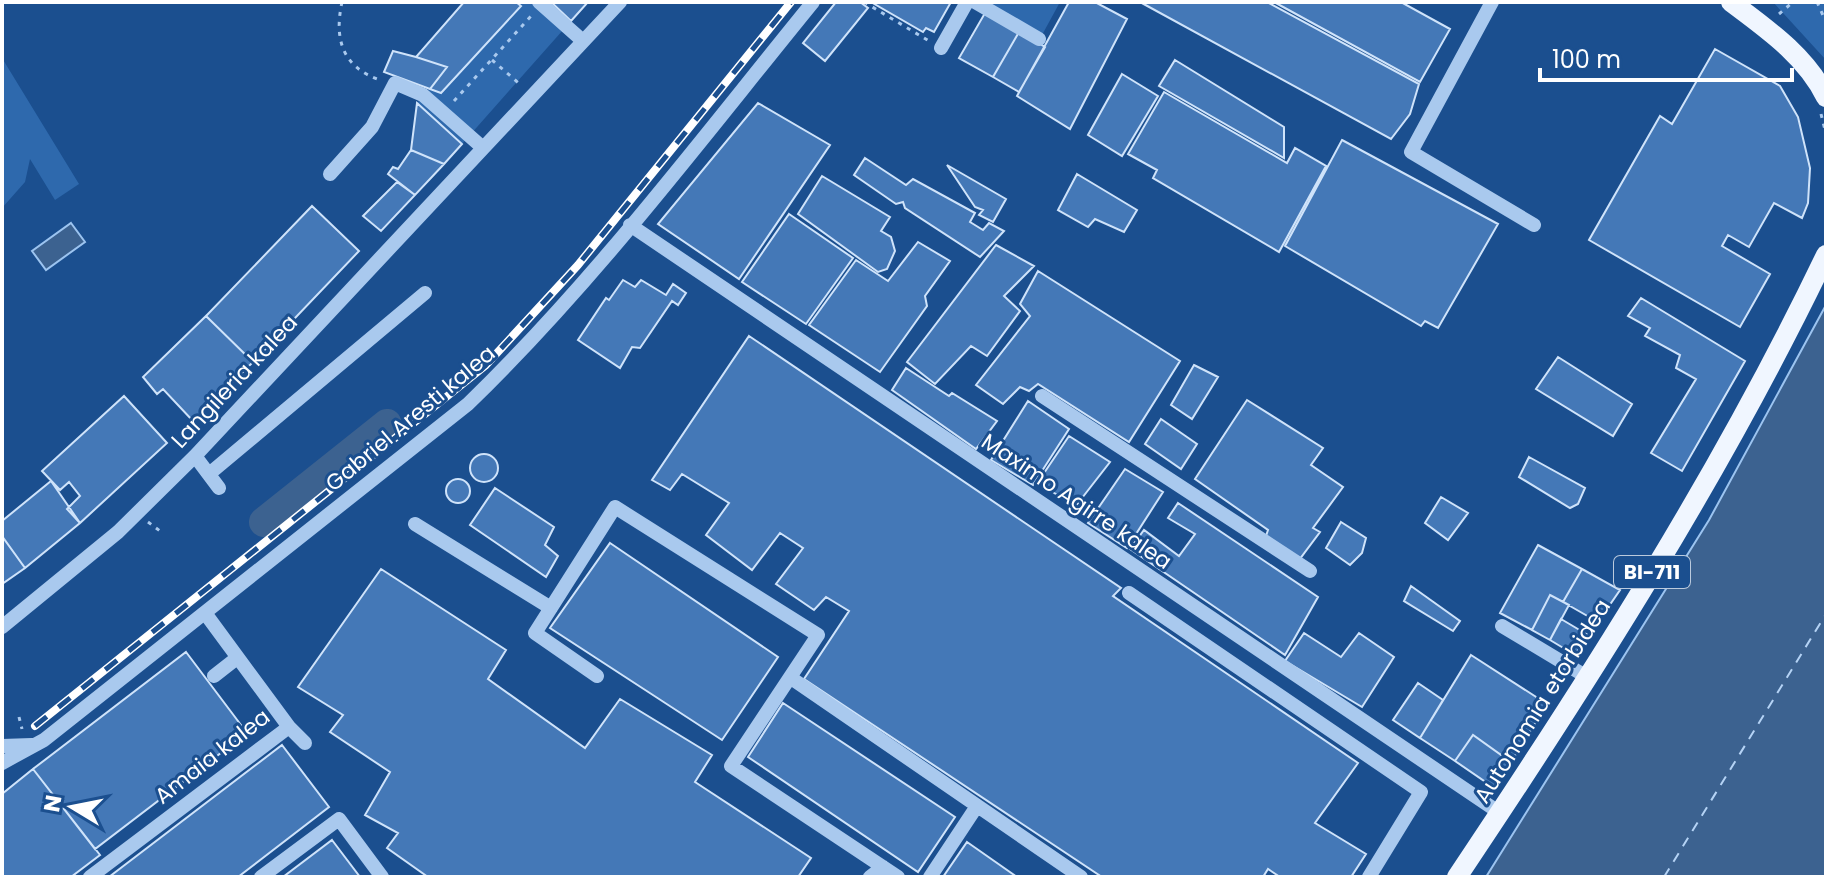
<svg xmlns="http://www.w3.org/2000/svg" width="1828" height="879" font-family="Poppins,sans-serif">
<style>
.green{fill:#2e69ad}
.water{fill:#3c6290;stroke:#9cc4f0;stroke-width:2}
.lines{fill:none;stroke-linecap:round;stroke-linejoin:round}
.river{stroke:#3c6290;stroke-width:30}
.ferry{stroke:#b5d3f5;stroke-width:2;stroke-dasharray:10 8;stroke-linecap:butt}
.building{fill:#4478b7;stroke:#cfe3fa;stroke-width:2}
.path{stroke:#a9c9ee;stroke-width:3;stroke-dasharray:4 6;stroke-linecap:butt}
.minor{stroke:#a9c9ee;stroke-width:14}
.major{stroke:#f0f6ff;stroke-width:20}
.rail-casing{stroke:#fff;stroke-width:8}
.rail{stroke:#1b4f8f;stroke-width:5;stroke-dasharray:15;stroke-linecap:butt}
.labels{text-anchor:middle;stroke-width:6;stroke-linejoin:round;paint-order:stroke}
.shield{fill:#1b4f8f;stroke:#bbcadd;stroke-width:2}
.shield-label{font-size:20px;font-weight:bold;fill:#fff}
.street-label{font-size:22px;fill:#fff;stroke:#1b4f8f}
</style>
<rect width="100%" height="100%" fill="#1b4f8f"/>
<path class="green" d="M516,2H551L571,21L462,144L417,103L430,89L441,93L520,6Z
M982,2H1060L1042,35Z
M1773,2H1826V60Z
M2,58L79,184L55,200L30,159L25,182L2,208Z"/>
<path class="water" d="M71,223L85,242L46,270L32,251Z
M1826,305V877H1486L1709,520Z"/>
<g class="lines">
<path class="river" d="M264,522L387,424"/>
<path class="ferry" d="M1664,877L1826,614"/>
</g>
<path class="building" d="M464,2H516L521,6L441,93L430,89L447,67L416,57Z
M551,2H588L571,21Z
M836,2H860L868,8L825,61L803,43Z
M871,2H951L934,32L926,28L923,32Z
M1069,2H1095L1127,19L1070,129L1017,96Z
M1140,2H1267L1419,84L1410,114L1391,139Z
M1274,2H1401L1450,29L1420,82Z
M985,13L1019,32L993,77L959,58Z
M1019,32L1045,47L1019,92L993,77Z
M1715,49L1780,86L1798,117L1810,168L1808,203L1802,218L1774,203L1749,247L1728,235L1722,246L1770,274L1740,327L1589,240L1660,116L1672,124Z
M393,51L416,57L447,67L430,89L384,72Z
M1175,60L1284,127V158L1159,86Z
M1122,74L1158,96L1122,156L1088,135Z
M1164,92L1287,163L1295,148L1326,166L1279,252L1153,178L1157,170L1128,154Z
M417,103L462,144L444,164L411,150Z
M758,103L830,145L739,279L658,224Z
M1342,140L1498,224L1438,328L1425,321L1421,326L1285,246Z
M411,150L444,164L415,195L388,174L393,167L398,169Z
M865,158L906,185L913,179L975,213L970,222L983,230L989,223L1004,231L980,257L905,208L903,202L896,204L854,175Z
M947,165L1006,199L993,222L979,215L983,210L975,207Z
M1077,174L1137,210L1124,232L1095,219L1088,227L1058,210Z
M822,176L890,217L881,231L891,237L895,251L887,269L878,272L798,214Z
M397,182L415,195L381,231L363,216Z
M312,206L359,251L253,362L206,316Z
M789,214L853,258L806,324L742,282Z
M918,242L950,261L925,296L927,306L880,372L809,325L856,260L888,281Z
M996,245L1034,266L1004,296L1020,311L987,356L971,346L935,384L907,362Z
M1038,271L1180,361L1129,442L1038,384L1029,391L1020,387L1003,404L976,385L1030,316L1020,304Z
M623,280L635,287L641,280L666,295L673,284L686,293L678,305L672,301L640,348L632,347L620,368L578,340L606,298L609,300Z
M1641,298L1745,361L1682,471L1651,453L1696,379L1676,368L1680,355L1645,336L1650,328L1628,316Z
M206,316L253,362L193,421L163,389L157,394L143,377Z
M749,336L1121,588L1113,596L1358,763L1315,823L1366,854L1351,877H1280L1268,869L1263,877H1102L804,679L849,611L826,597L814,610L776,584L803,548L780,533L752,570L706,535L729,503L682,474L670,490L652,480Z
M1558,357L1632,404L1613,436L1536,389Z
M1194,365L1218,377L1192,419L1171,405Z
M906,368L949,396L952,393L997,421L976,449L892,390Z
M124,396L167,443L80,523L67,509L80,496L69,482L60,490L42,471Z
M1247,400L1323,448L1311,465L1343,487L1313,528L1320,532L1299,560L1266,536L1268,530L1195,479Z
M1028,401L1069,429L1033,485L991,460Z
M1161,419L1197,444L1181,469L1145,444Z
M1069,436L1110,462L1075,507L1038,482Z
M470 468a14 14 0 1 1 28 0a14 14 0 1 1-28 0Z
M1529,457L1585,488L1578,504L1570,508L1519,477Z
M1125,469L1163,492L1127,548L1088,523Z
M446 491a12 12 0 1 1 24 0a12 12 0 1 1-24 0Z
M51,481L80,523L25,568L2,536V521Z
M495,488L554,527L545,545L558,556L546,577L470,525Z
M1441,497L1468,513L1448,540L1425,523Z
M1178,503L1318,597L1285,655L1130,549L1144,530L1179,556L1195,534L1168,518Z
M1341,522L1366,538L1362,553L1350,565L1326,548Z
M4,539L25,568L2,584V540Z
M610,543L778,657L722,740L550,628Z
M1538,545L1582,569L1563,602L1550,595L1532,630L1500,613Z
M381,569L506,650L488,679L585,748L620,699L712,755L695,782L811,858L798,877H428L387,848L398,833L365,815L390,772L330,732L343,715L298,687Z
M1582,569L1620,590L1598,622L1563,602Z
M1411,586L1460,621L1453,631L1404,601Z
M1550,595L1569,605L1550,640L1532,630Z
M1561,619L1588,635L1575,655L1550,640Z
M1304,633L1341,657L1359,633L1394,657L1362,707L1285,661Z
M186,652L247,733L95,849L33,769Z
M1471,655L1547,704L1511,762L1473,735L1455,761L1420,738Z
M1418,683L1443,700L1420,738L1393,720Z
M783,703L955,817L918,872L748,757Z
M1473,735L1511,762L1493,787L1455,761Z
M282,745L329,807L238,877H109Z
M33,769L100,855L71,877H2V794Z
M332,840L360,877H283Z
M967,842L1017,877H943Z"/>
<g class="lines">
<path class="path" d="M342,2C334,39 342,67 380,80
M864,2L929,41
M1817,2L1826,22
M1779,14L1793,2
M492,60L522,86
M454,101L532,15
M1821,114L1826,134
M1826,216V233
M148,522L164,534
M19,717L22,729"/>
<path class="minor" d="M539,2L583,41
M975,2L1039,39
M1492,2L1411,152L1534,225
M941,48L967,2
M330,174L372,127L395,83L423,95L482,147
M630,225L1500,813
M1042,396L1310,571
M195,456L219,488
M209,474L425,293
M415,524L551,608
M1129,593L1421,792L1369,877
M1502,626L1587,677
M2,627L118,532L195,456L620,2
M214,676L237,658
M597,676L535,633L615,507L818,635L731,766L898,877
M791,678L1081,877
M289,727L305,743
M2,746L32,745
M2,763L44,740L468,404C595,281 702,138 813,2
M90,877L289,727L205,613
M261,877L339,819L382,877
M870,877L883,867
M930,877L977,806"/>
<path class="major" d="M1731,2C1767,29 1806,56 1826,97
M1457,877C1591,677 1722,472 1826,255"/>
<g class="rail-casing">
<path id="rail" d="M35,726L485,366L578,265L791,2"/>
</g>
<use href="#rail" class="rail"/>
</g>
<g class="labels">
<rect class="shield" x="1614" y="556" width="76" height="32" rx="6"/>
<g class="shield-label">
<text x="1652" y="579">BI-711</text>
</g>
<g class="street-label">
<text transform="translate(234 381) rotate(-47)" y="8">Langileria kalea</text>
<text transform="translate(410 418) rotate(-40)" y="8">Gabriel Aresti kalea</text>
<text transform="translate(1077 501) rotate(34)" y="8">Maximo Agirre kalea</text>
<text transform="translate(1542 701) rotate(-58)" y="8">Autonomia etorbidea</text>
<text transform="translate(212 756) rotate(-38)" y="8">Amaia kalea</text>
</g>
</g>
<rect width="1828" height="879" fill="none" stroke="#ffffff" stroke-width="8"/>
<g transform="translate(72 807) rotate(280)" stroke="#1b4f8f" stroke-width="6" paint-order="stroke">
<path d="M0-6L14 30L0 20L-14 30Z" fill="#ffffff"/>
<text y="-12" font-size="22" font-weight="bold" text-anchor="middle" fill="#ffffff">N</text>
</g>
<path d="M1540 68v12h252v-12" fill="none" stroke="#ffffff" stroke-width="4"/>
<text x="1552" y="68" font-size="24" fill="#ffffff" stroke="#1b4f8f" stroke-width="6" paint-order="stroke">100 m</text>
</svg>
